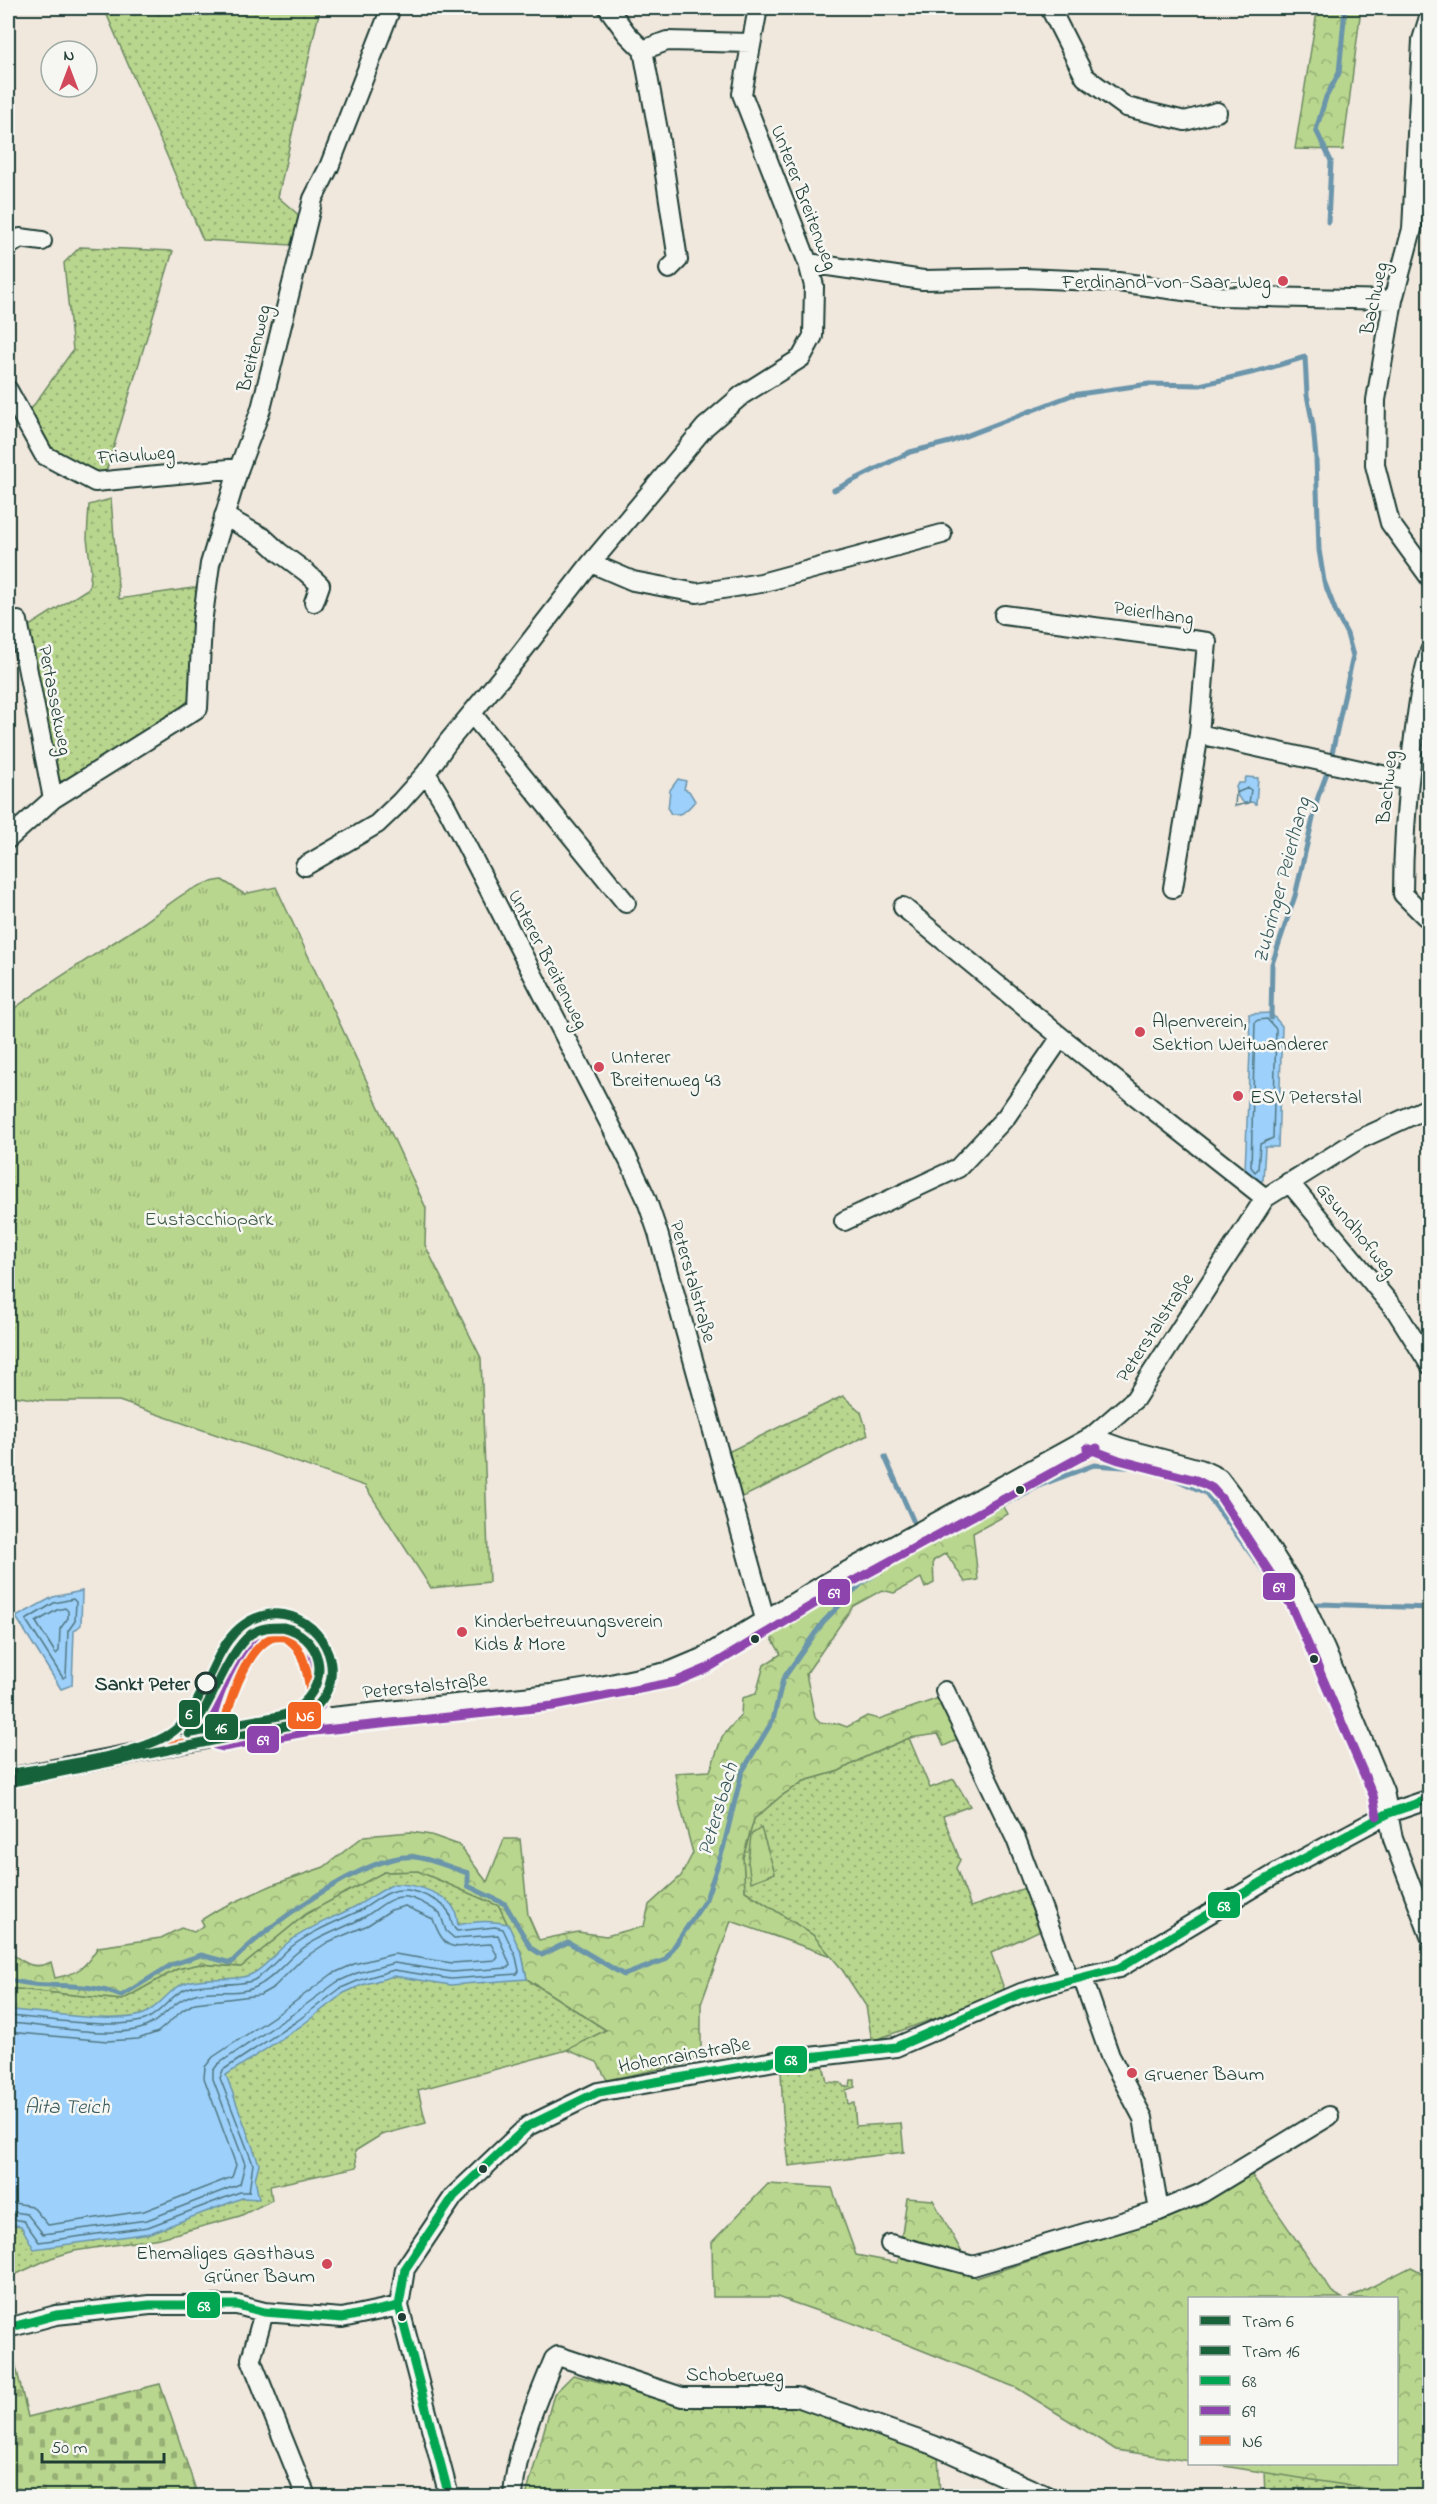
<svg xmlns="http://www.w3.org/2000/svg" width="1437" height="2504" font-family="'Indie Flower',sans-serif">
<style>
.grass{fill:url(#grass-dots);stroke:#6c8a61;stroke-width:1.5}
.forest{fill:url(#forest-crowns);stroke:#6c8a61;stroke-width:1.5}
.cemetery{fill:url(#cemetery-stones);stroke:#6c8a61;stroke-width:1.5}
.park{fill:url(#park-tufts);stroke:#6c8a61;stroke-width:1.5}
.water{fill:#9dd0fa;stroke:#6b95ab;stroke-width:1.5}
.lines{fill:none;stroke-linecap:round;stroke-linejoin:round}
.shore{stroke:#517883;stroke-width:1.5}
.stream{stroke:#6b95ab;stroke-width:5}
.minor-casing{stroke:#1f3d34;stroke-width:22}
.minor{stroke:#f6f6f2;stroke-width:18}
.tram{stroke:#1f3d34;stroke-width:1.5}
.bus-1-casing{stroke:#f6f6f2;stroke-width:14}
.bus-2-casing{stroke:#f6f6f2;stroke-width:14}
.bus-3-casing{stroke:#f6f6f2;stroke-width:14}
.bus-1{stroke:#00a651;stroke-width:9}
.bus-2{stroke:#8e44ad;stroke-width:9}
.bus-3{stroke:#f26522;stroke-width:9}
.tram-1-casing{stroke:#f6f6f2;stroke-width:14}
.tram-2-casing{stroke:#f6f6f2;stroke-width:14}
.tram-1{stroke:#19633a;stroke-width:9}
.tram-2{stroke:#19633a;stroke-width:9}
.poi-dot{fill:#d1495b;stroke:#f6f6f2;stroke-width:2}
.bus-dot{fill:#1f3d34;stroke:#f6f6f2;stroke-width:2}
.stop-dot{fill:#f6f6f2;stroke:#1f3d34;stroke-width:3}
.labels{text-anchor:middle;stroke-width:5;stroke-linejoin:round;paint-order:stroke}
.street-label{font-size:20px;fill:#1f3d34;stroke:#f6f6f2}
.poi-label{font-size:20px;fill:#1f3d34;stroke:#f6f6f2;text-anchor:start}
.park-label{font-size:20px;fill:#3e5c46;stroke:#f6f6f2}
.stop-label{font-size:20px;font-weight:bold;fill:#1f3d34;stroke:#f6f6f2;text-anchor:end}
.water-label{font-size:21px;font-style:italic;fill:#385a5c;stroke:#f6f6f2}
.line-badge{stroke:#f6f6f2;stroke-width:2}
.badge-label{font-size:16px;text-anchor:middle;font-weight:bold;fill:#fff}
</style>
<defs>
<pattern id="grass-dots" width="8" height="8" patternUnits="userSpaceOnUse" patternTransform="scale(1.5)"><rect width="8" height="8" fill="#b9d68e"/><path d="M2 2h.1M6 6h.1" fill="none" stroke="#96af75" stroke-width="1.8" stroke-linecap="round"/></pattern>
<pattern id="forest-crowns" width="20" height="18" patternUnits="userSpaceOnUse" patternTransform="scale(1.5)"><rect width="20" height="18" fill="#b9d68e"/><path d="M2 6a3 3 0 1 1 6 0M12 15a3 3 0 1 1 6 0" fill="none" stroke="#96af75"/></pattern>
<pattern id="cemetery-stones" width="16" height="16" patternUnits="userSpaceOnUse" patternTransform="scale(1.5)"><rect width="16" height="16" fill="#b9d68e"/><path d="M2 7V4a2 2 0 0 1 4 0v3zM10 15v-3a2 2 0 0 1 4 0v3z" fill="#96af75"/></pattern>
<pattern id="park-tufts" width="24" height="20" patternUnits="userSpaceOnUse" patternTransform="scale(1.5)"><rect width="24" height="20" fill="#b9d68e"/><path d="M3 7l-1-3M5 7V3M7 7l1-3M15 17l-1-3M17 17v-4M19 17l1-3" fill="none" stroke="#96af75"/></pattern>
</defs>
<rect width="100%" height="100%" fill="#f0e7dd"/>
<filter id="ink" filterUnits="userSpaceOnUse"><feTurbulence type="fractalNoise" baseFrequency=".0167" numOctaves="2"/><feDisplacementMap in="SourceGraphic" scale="12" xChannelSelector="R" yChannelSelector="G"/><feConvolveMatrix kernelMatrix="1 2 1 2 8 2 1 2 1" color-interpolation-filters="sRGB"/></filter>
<g filter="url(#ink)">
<path class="grass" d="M104,8H320L278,197L302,218L292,245L203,240Z
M80,247L173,251L105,475L59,458L49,444L31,409L73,350L64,263Z
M111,499L119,599L200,587L193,696L164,722L67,782L59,780L53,772L29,626L89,588L91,570L87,538L89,505Z
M843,1396L861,1412L868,1435L739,1499L726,1453Z
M909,1738L930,1788L954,1779L970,1806L943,1816L960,1860L956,1868L971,1907L1025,1888L1043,1929L991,1953L1005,1991L953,2012L872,2041L866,2006L841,1968L813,1935L745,1891L743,1857L754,1819L781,1796L804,1781L839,1771L865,1757Z
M418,1871L499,1906L522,1955L527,1979L606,2030L567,2050L418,2090L426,2123L381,2135L355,2151L357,2167L270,2186L272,2200L240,2216L160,2238L74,2251L51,2258L8,2278V1988L122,2000L177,1969L200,1964L241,1967L306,1914L355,1886L384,1872Z
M823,2065L827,2082L841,2083L844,2087L850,2086L851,2080H855V2087L846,2090L848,2104L854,2103L856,2126L901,2123L904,2152L789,2166L783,2115L781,2071Z
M1264,2471L1383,2491L1386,2496H1265Z"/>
<path class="forest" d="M1320,8H1361L1343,150L1295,149L1316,18Z
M1000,1500L1008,1514L973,1533L978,1580L965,1582L946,1553L933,1561L934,1583L925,1588L921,1578L894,1593L882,1590L853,1606L806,1674L815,1718L820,1723L839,1724L847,1727L867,1716L879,1719L942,1697L955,1722L957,1740L944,1746L938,1734L909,1738L865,1757L839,1771L804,1781L781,1796L754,1819L743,1857L745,1891L813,1935L831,1956L731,1921L701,2004V2054L684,2064L607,2080L597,2062L567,2050L606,2030L527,1979L522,1955L499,1906L418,1871L384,1872L306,1914L241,1967L200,1964L177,1969L122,2000L8,1988V1951C23,1962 33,1971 51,1962L55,1978C79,1973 85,1968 98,1947L161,1938L181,1928L194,1932L204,1925L201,1920L219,1909L275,1884L324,1867L364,1836L411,1832L431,1835L459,1845L487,1882L504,1839H520L528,1915L539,1940L578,1932L606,1936L644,1926L649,1905L681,1876L693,1853L680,1805L675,1773L710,1771L722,1737L741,1715L742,1698L756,1694L764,1665L781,1654L768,1632C839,1577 921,1541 1000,1500Z
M1251,2174L1332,2292L1342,2298H1190L1189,2461L1116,2450L1017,2388L858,2325L777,2297H713L712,2242L768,2184L832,2188L856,2255L898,2263L907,2198L933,2200L976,2278L1166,2218Z
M1411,2267L1429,2276V2496H1386L1383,2491L1211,2464H1396V2298H1349Z
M573,2375L677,2402L797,2403L938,2454L940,2496H526L554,2394Z"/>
<path class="cemetery" d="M12,2350L28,2417L160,2384L198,2496H8V2351Z"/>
<path class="park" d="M222,880L244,894L276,887L426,1208L425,1245L481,1358L489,1582L431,1588L365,1486L119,1401H46L8,1395V1013C50,982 95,955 139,926C167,908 187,884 222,880Z
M761,1828L775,1873L751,1882L748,1861L751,1835Z"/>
<path class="water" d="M1246,777L1258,778L1256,804L1252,802L1244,803L1238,797L1236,786L1239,783H1244Z
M678,779L686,781L684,789L689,791L695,801C688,809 683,816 671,814L668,809L670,790Z
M1271,1013L1282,1026L1278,1147H1265L1263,1180L1257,1183L1245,1171L1250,1050L1249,1014Z
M82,1591L81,1625L74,1631L72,1685L61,1689L16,1617L53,1597Z
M394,1884C411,1883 448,1893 455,1911C457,1915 457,1921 458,1925C474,1921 491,1920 508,1924L522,1955L527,1979L451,1985L394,1976L362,1985L344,1993L301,2026L226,2075L259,2164L255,2179L259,2199L242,2198L150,2233L34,2249L21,2226L8,2224V2010C40,2011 117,2025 144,2014C161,2006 170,1987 188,1982C207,1976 236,1982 252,1974C267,1967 276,1951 290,1941C314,1924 334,1918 358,1905C371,1898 381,1890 394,1884Z"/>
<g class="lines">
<path class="shore" d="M1248,788L1251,790L1249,803L1235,806L1236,793Z
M1267,1019L1276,1029L1273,1138L1260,1144L1258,1169L1255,1172L1251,1167L1255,1022L1258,1020Z
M73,1599L76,1602L75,1621L68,1631L66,1676L63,1678L26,1620L54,1603Z
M65,1608L68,1611V1618L60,1629L59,1651L56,1654L36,1622L57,1610Z
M8,2016C41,2018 119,2031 147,2019C164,2011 172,1992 191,1987C209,1982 238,1987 254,1980C269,1972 278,1957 291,1947C312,1931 336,1922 359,1911C375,1903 388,1887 408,1890C419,1892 442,1901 448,1911C452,1918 450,1925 457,1931L495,1927L503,1929L516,1957L519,1971L517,1974L451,1979L394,1970L360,1980L341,1988L297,2021L223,2070L220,2078L253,2164L249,2192H240L148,2227L39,2242L24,2221L8,2218
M8,2023C44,2025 102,2037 135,2030C160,2026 170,2002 192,1995C212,1988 237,1996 256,1987C271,1980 282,1966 294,1955C316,1936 342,1930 366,1916C379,1908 391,1895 407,1897C419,1899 430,1907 440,1913L446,1931L454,1938L498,1935L510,1965L508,1968L452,1972L394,1963L357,1973L337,1982L293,2014L218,2064L213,2071V2079L245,2164L240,2184L147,2220L43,2234L27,2214L8,2211
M8,2032L107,2041L138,2039L158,2032L183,2010L195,2003L260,1995L274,1987L301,1960L328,1942L368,1925L391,1910L405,1906L433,1919C447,1959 457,1944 491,1944L498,1957L496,1960L452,1963L394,1954L354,1964L332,1974L288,2007L213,2057L205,2067L204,2078L236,2165L232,2177L144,2211L48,2225L32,2206L8,2202"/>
<path class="stream" d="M1328,222L1331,161L1316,130L1326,97L1339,73L1345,8
M834,490L910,452L950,442L1072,395L1149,384L1200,385L1259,371L1305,357L1307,395L1313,425L1316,458L1319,550L1324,581L1337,615L1347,634L1353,656L1331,758
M1271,1018L1272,964L1295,896L1318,797L1328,770
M885,1457L913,1520
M8,1979C44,1991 81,1979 121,1996L171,1965L201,1955L231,1963C262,1929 369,1851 415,1857C432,1859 451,1868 468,1873V1886L505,1904L531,1948L542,1955L568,1942L624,1975L665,1960L706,1899L723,1849L742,1772L773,1720L783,1679L823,1622L861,1584L902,1557L1041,1485L1094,1465L1153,1469L1206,1493L1289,1606L1322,1604L1430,1608"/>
<g class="minor-casing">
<path id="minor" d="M608,8L627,34L643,50L667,41L751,43
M1050,8L1085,77L1126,107L1185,121L1217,112
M1430,14L1422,40L1412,229L1393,300L1376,400L1375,465L1390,523L1430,578
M643,50L660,141L678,260L669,269
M8,246L20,238L42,241
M808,263L923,280L1024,278L1118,282L1220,296L1393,300
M8,390L44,455L95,482L239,468
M224,516L264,538L279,552L306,572L320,585L314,602
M591,563L633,581L697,593L761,583L942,534
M1004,615L1207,642L1199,734L1173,888
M8,625L18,621L53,799
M1430,651C1421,679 1418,708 1414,737C1407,790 1403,841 1403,894L1425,916L1430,917
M472,714L626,903
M1199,734L1409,781
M426,773L445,804L629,1161L646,1198L658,1233L765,1619
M8,839L53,799L198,708L202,623L210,564L239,468L261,409L313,199L329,167L391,8
M305,866L377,824L400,802L426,773L448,742L518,657L591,563L705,427L742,395L801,358L813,336L814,286L808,263L742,94L758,8
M903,907L1061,1037L1265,1198
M1289,1182L1396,1311L1430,1365
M844,1221L958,1168L1006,1117L1061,1037
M1091,1437L1122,1448L1200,1469L1219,1478L1254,1524L1302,1599L1325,1649L1384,1791L1393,1839L1430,1936
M945,1691L1016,1839L1069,1979
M8,1778L303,1720L551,1694L601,1686L671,1671L702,1658L833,1579L1091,1437L1135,1399L1265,1198L1358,1140L1430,1107
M1159,2211L1202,2193L1329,2116
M890,2244L973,2266L1159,2211L1143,2118L1110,2056L1082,1976
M264,2312L251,2359L306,2496
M8,2328L56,2315L150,2305H237L264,2312L342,2318L399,2306
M449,2496L399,2306L405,2269L454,2196L528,2126L598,2092L775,2061L896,2047L1021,1993L1069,1979L1119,1968L1277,1873L1389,1813L1430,1799
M513,2496C516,2448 536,2403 554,2359L558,2356L682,2397H797L933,2445L1047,2496"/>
</g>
<use href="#minor" class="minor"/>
<path class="tram" d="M125,1751C145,1747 169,1746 186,1734C224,1707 223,1627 276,1620C318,1615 345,1664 324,1698C312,1718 291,1726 271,1731"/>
<g class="bus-1-casing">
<path id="bus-1" d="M8,2328L56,2315L150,2305H237L264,2312L342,2318L399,2306
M449,2496L399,2306L405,2269L454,2196L528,2126L598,2092L775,2061L896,2047L1021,1993L1119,1968L1277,1873L1389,1813L1430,1799"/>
</g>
<g class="bus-2-casing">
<path id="bus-2" d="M1087,1448L1119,1460L1196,1480L1212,1488L1221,1498L1291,1605L1373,1795L1377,1816
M321,1706L320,1679L310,1645L291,1626C285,1625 274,1624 268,1626C240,1637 208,1710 211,1739L215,1745L223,1747L305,1732L553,1706L675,1682L708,1668L839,1589L1097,1448"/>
</g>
<g class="bus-3-casing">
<path id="bus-3" d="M8,1778L285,1723C292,1721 302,1719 307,1713C315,1700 306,1663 299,1651C297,1645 290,1641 286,1637C281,1637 275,1636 271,1638C244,1651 227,1708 222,1735"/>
</g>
<use href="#bus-1" class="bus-1"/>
<use href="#bus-2" class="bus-2"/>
<use href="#bus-3" class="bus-3"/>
<g class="tram-1-casing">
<path id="tram-1" d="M8,1774C50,1766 144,1756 175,1730C211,1701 211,1631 261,1616C304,1603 345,1651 327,1691C320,1707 306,1717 291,1725L8,1783"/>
</g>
<g class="tram-2-casing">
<path id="tram-2" d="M283,1627C300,1631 314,1643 318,1660C323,1682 308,1704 289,1713C279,1717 267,1718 257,1720C234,1724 212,1729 189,1734C211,1707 227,1652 251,1634C261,1627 271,1627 283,1627Z"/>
</g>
<use href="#tram-1" class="tram-1"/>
<use href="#tram-2" class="tram-2"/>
</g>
</g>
<g class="poi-dot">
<circle cx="1283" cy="281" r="6"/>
<circle cx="1140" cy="1032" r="6"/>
<circle cx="599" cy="1067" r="6"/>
<circle cx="1238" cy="1096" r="6"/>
<circle cx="462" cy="1632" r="6"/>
<circle cx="1132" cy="2073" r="6"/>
<circle cx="327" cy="2264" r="6"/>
</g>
<g class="bus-dot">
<circle cx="1020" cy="1490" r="5"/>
<circle cx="755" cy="1639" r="5"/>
<circle cx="1314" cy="1659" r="5"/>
<circle cx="483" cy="2169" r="5"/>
<circle cx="402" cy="2317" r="5"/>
</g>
<circle class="stop-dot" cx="206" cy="1683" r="10"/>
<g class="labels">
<g class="street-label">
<text transform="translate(805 197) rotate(69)" y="7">Unterer Breitenweg</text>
<text transform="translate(1373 298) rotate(-78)" y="7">Bachweg</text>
<text transform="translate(253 348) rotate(-76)" y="7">Breitenweg</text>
<text transform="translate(136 454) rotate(-4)" y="7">Friaulweg</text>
<text transform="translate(1154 612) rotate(8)" y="7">Peierlhang</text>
<text transform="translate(56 700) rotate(79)" y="7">Pertassekweg</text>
<text transform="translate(1386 787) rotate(-84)" y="7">Bachweg</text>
<text transform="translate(549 959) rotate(63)" y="7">Unterer Breitenweg</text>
<text transform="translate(1357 1229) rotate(51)" y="7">Gsundhofweg</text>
<text transform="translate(694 1281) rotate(74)" y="7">Peterstalstraße</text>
<text transform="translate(1154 1327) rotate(-57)" y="7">Peterstalstraße</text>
<text transform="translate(425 1685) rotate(-6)" y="7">Peterstalstraße</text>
<text transform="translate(684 2054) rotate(-10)" y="7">Hohenrainstraße</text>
<text transform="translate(735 2374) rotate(1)" y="7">Schoberweg</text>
</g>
<g class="poi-label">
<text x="1271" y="288" text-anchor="end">Ferdinand-von-Saar-Weg</text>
<text x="1152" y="1027">Alpenverein,<tspan x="1152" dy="23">Sektion Weitwanderer</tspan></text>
<text x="611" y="1063">Unterer<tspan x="611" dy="23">Breitenweg 43</tspan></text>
<text x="1250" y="1103">ESV Peterstal</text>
<text x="474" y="1627">Kinderbetreuungsverein<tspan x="474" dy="23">Kids &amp; More</tspan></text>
<text x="1144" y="2080">Gruener Baum</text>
<text x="315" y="2259" text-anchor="end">Ehemaliges Gasthaus<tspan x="315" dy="23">Grüner Baum</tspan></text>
</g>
<g class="park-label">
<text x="209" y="1225">Eustacchiopark</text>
</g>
<g class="stop-label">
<text x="190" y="1690">Sankt Peter</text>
</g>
<g class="water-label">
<text transform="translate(1281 880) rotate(-75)" y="7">Zubringer Peierlhang</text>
<text transform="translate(717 1809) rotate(-73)" y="7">Petersbach</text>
<text x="67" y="2113">Aita Teich</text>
</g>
</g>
<g class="line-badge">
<rect x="1262" y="1572" width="34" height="29" rx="6" fill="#8e44ad"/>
<rect x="817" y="1578" width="34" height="28" rx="6" fill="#8e44ad"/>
<rect x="178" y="1699" width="23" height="29" rx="6" fill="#19633a"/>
<rect x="287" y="1701" width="35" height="29" rx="6" fill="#f26522"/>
<rect x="204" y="1713" width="35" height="28" rx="6" fill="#19633a"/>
<rect x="246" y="1725" width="34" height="29" rx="6" fill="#8e44ad"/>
<rect x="1207" y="1891" width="34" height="28" rx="6" fill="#00a651"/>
<rect x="774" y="2045" width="34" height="29" rx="6" fill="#00a651"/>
<rect x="186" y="2291" width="35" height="28" rx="6" fill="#00a651"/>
</g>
<g class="badge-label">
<text x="1279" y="1592">69</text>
<text x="834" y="1598">69</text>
<text x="189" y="1719">6</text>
<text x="305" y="1721">N6</text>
<text x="221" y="1733">16</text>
<text x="263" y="1745">69</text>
<text x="1224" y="1911">68</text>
<text x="791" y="2065">68</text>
<text x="204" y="2311">68</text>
</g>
<rect width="1437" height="2504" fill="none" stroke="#f6f6f2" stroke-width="30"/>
<rect x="15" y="15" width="1407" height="2474" fill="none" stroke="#1f3d34" stroke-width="2" filter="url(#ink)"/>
<rect x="1188" y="2297" width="210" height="168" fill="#f6f6f2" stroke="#a0aca6" stroke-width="1.5"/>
<rect x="1200" y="2316" width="30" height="9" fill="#19633a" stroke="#a0aca6" stroke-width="1.5"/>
<text x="1242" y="2327" font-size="18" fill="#1f3d34">Tram 6</text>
<rect x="1200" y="2346" width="30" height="9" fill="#19633a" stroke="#a0aca6" stroke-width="1.5"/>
<text x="1242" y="2357" font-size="18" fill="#1f3d34">Tram 16</text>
<rect x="1200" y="2376" width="30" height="9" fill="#00a651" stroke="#a0aca6" stroke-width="1.5"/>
<text x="1242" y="2387" font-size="18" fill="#1f3d34">68</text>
<rect x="1200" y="2406" width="30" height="9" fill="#8e44ad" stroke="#a0aca6" stroke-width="1.5"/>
<text x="1242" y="2417" font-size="18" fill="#1f3d34">69</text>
<rect x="1200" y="2436" width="30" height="9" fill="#f26522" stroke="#a0aca6" stroke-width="1.5"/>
<text x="1242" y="2447" font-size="18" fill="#1f3d34">N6</text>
<g transform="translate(69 69)"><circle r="28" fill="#f6f6f2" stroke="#a0aca6" stroke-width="1.5"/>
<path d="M0-4.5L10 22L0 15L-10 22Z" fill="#d1495b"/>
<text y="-9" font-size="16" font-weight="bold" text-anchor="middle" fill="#1f3d34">N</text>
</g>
<path d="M42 2453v9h122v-9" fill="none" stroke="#1f3d34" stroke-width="3"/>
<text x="51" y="2453" font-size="18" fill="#1f3d34" stroke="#f6f6f2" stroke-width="4.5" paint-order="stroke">50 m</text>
</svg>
